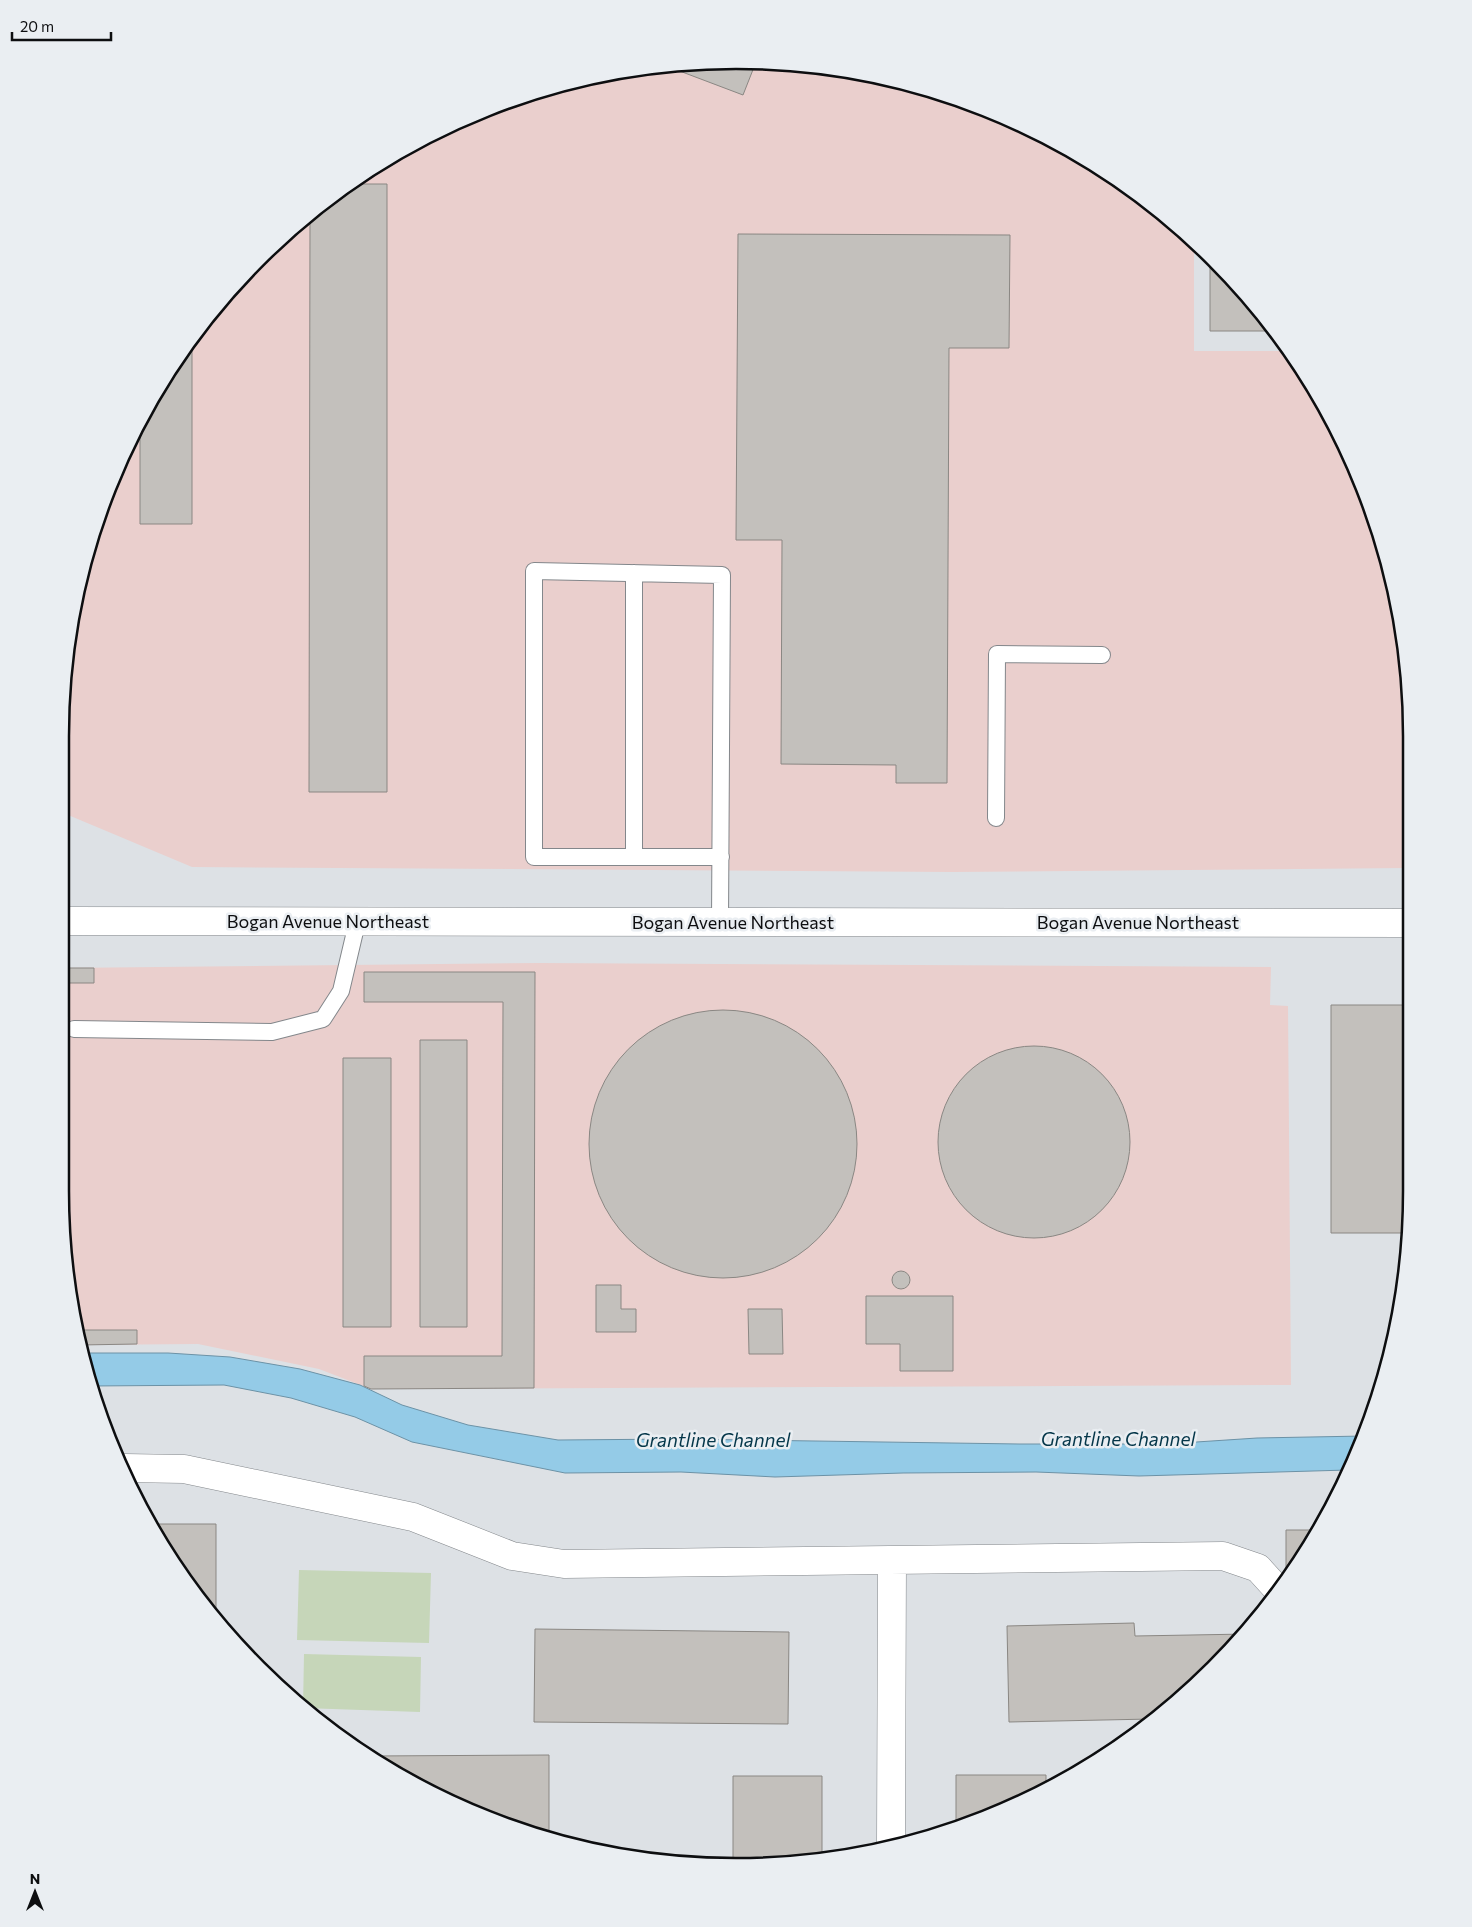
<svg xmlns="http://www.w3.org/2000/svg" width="1472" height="1927" font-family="Commissioner,sans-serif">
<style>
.industrial{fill:#eacfcd}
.green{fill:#c6d6b9}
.water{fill:#94cbe7;stroke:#6c92a6}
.building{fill:#c3c0bc;stroke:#8a8783}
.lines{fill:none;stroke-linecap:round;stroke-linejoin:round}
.lane-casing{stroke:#83878b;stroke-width:18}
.street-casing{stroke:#83878b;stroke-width:29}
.lane{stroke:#fff;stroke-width:16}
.street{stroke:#fff;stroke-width:28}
.labels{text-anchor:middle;stroke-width:5;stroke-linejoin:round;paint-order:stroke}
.street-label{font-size:18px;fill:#0d0e10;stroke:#eaeef2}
.water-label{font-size:19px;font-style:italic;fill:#043649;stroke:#eaeef2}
.rim{fill:none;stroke:#0d0e10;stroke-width:2.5}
</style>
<rect width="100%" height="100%" fill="#dde1e5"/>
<path class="industrial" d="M736,60L868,73L994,111L1111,174L1194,241V351H1290L1298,360L1376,518L1406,648V868L952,872L192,867L61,812V692L83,561L130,437L200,325L258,258L360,174L477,112L604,73Z
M540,963L1271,967L1270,1005L1288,1006L1291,1385L371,1389L319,1369L198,1344L80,1345L60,1191L61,968Z"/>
<path class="green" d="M299,1570L431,1573L429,1643L297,1640Z
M304,1654L421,1657L420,1712L303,1708Z"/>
<path class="water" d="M81,1353H168L230,1357L300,1369L360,1385L402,1405L468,1425L558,1440L679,1439L1019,1444H1166L1257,1438L1364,1436L1348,1470L1139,1476L1036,1472L903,1473L775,1477L681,1472L565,1473L412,1442L355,1417L291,1398L224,1385L91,1386L83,1366Z"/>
<path class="building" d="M736,60L756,62L743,95L669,67Z
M348,184H387V792H309L310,215Z
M738,234L1010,235L1009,348H949L947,783H896V765L781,764L782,540H736Z
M1210,254L1214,258L1274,331H1210Z
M192,337V524H140V420Z
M61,968H94V983H61Z
M364,972H535L534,1388L371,1389L364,1386V1356H502L503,1002H364Z
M1331,1005H1406V1233H1331Z
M589 1144a134 134 0 1 1 268 0a134 134 0 1 1-268 0Z
M420,1040H467V1327H420Z
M938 1142a96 96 0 1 1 192 0a96 96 0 1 1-192 0Z
M343,1058H391V1327H343Z
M892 1280a9 9 0 1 1 18 0a9 9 0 1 1-18 0Z
M596,1285H621V1309H636V1332H596Z
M866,1296H953V1371H900V1344H866Z
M748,1309H782L783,1354H749Z
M78,1330H137V1344L80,1345Z
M149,1524H216V1614L151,1529Z
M1286,1530H1321L1289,1574H1286Z
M1134,1623L1135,1636L1247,1634L1151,1719L1009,1722L1007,1626Z
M535,1629L789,1632L788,1724L534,1722Z
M549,1755V1835L437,1797L370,1756Z
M956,1775H1046V1785L956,1830Z
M733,1776H822V1857L780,1866L733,1862Z"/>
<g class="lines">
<g class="lane-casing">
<path id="lane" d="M996,818L997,654L1102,655
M634,857V573
M720,922L722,575L534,571V857H721
M74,1029L272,1032L323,1019L341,991L357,923"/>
</g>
<g class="street-casing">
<path id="street" d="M61,921L1406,923
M125,1468L184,1469L413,1517L512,1556L564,1564L1223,1556L1258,1568L1278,1590
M891,1844L892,1560"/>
</g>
<use href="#lane" class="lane"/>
<use href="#street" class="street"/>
</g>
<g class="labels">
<g class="street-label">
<text x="328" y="928">Bogan Avenue Northeast</text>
<text x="733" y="929">Bogan Avenue Northeast</text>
<text x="1138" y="929">Bogan Avenue Northeast</text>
</g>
<g class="water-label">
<text x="1118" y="1446">Grantline Channel</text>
<text x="713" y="1447">Grantline Channel</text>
</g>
</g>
<path d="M0 0H1472V1927H0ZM736 69H736A667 667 0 0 1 1403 736V1191A667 667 0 0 1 736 1858H736A667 667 0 0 1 69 1191V736A667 667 0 0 1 736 69Z" fill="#eaeef2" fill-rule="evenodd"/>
<path class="rim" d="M736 69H736A667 667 0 0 1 1403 736V1191A667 667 0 0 1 736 1858H736A667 667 0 0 1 69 1191V736A667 667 0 0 1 736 69Z"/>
<g transform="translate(35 1892)" stroke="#eaeef2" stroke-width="4" paint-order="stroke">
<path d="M0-4L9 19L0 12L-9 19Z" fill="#0d0e10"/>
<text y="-8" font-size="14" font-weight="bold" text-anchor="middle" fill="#0d0e10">N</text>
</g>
<path d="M12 32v8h99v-8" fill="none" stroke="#0d0e10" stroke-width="2.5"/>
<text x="20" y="32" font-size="15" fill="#0d0e10" stroke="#eaeef2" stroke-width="4" paint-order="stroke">20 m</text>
</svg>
